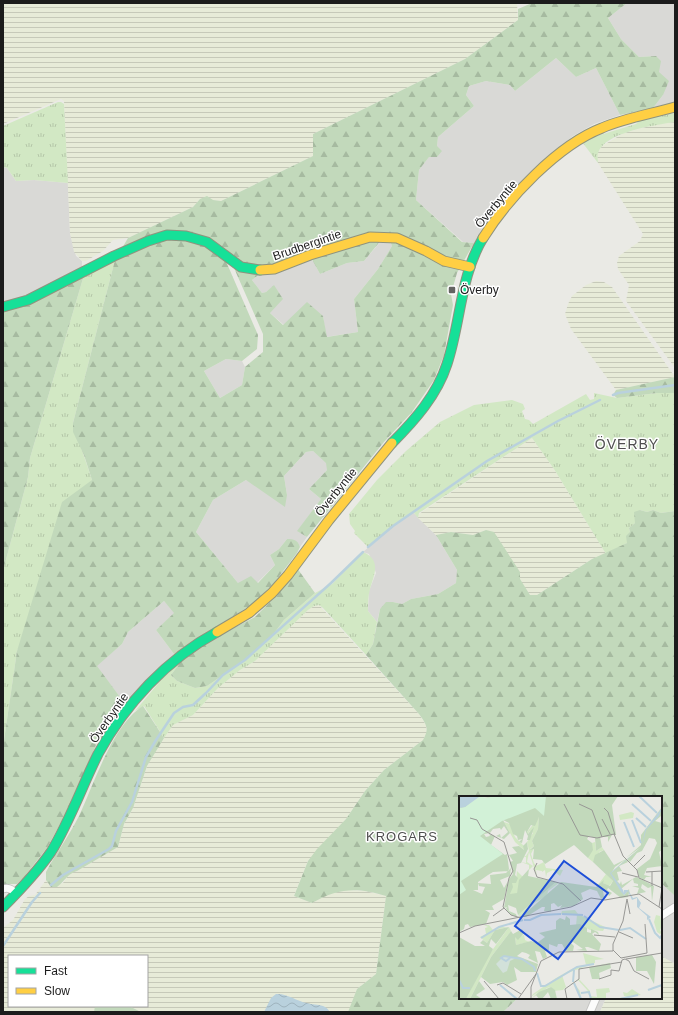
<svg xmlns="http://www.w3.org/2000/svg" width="678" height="1015" font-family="Arial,sans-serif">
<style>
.residential{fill:#d9d9d6}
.farmland{fill:url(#farmland-rules)}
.grass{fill:url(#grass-tufts)}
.forest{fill:url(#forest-firs);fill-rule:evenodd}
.water{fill:url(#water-waves)}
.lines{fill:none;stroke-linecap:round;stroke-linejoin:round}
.stream{stroke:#b9d1dd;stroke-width:2.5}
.street-casing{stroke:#c3c3c1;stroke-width:9}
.fast-casing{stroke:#8f937e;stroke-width:11}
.slow-casing{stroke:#8f937e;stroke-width:11}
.street{stroke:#fcfcfb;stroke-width:7}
.fast{stroke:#16e098;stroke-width:9}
.slow{stroke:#ffcf43;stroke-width:9}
.poi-dot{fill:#646462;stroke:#fff;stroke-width:1.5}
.labels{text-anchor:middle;stroke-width:3;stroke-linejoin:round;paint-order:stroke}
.street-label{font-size:12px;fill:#1c1c1c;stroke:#fff}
.poi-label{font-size:12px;fill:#1c1c1c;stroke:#fff;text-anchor:start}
.neighbourhood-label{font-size:13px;letter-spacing:1px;fill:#4f4f4f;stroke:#fff}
.quarter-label{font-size:14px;letter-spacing:1px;fill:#4f4f4f;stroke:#fff}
.inset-river{fill:none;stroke:#b9d1dd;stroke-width:2}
.inset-road{fill:none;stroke:#989895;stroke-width:1}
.view{fill:#1d4ed8;fill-opacity:0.15;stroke:#1d4ed8;stroke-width:2}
.inset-edge{fill:none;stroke:#1c1c1c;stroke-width:2}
</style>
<defs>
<pattern id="farmland-rules" width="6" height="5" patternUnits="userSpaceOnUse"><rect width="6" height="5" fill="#e7ebd8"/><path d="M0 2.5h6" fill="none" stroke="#c6c9b9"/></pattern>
<pattern id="grass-tufts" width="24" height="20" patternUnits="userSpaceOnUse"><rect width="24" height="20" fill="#d2e8c4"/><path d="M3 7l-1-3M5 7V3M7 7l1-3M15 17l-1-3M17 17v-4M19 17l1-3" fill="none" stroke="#b4c6a8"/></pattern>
<pattern id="forest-firs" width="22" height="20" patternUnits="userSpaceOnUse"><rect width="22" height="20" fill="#c2d9bb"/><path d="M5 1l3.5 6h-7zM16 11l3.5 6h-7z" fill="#a6baa0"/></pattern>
<pattern id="water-waves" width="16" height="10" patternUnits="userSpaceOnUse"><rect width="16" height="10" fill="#b9d1dd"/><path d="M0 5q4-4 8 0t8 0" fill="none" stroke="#9eb3bd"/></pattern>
</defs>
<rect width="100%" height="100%" fill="#eaeae5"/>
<path class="residential" d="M627,3H672L675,4V102L653,108L663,95L656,56L639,57L621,39L608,18Z
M556,58L576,77L596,68L620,115L594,124L573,136L547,157L516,187L487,220L474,243L463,242L416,200L419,170L437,146L438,137L474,106L466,95L469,86L486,81L510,85L515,91Z
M3,167L7,168L16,181L34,180L68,183L70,233L76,256L82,261V268L27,296L8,302H3Z
M388,233L392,246L378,269L354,299L358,332L326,337L323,316L284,325L270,313L274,286L266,292L262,293L252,280L261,273L308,252L320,274L347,263L364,261Z
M226,359L242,361L245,367L242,385L220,398L204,371Z
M313,451L327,463V470L309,489L321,499L298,531L307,537L300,547L298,543L287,539L279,549L270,555L275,565L257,583H238L196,532L213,500L246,480L287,495L284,476L306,452Z
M410,513H414L436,535L457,570L456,583L438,594L411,599L402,604L393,602L380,609L377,622L368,611L369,591L376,573L369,554L363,552L393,526Z
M164,601L175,613L156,630L174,654L139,689L120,710V697L96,666L122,644L128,632Z
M661,883L675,896V964L661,956Z
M518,998H606L600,1012H503Z"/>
<path class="farmland" d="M3,3H517L518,20L465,59L313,134V156L221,201L200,199L193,207L128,238L113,240L103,251L86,261H82L74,252L70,233L64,101L61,99L3,124Z
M675,122V368L626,301L629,285L618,269L617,263L619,256L640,241L643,234L598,163L597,154L602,146L624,133L657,124Z
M596,281L604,282L612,287L675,377L616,390L571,329L565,314L568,304L572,296L586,285Z
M532,438L554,469L606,554L592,559L537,595H530L486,530L473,535L451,532L436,535L418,518L419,514Z
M319,605L419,714L426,725L427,733L423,740L384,770L365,791L346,819L308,861L294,896L312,903L328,894L347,890L365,891L386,896L376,974L357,989L349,1011L141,1012L129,1006H147V956H9V1006H95V1010L94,1012H3V928L13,920L25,899L29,896L35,895L46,880L51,887L63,883L70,873L77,871L118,847L124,824L133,808L147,766L160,743L173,725L193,715L218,688L240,670L255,661L308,610L314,606Z
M661,956L675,964V1012H600L606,998H661Z"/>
<path class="grass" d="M58,102H61L64,104L68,183L34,180L16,181L7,168L3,167V126Z
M675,113V122C655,125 605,132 598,153C597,156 598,160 598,163L582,142L590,138L636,124L640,120Z
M115,260L73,423L92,480L17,651L3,747V571L28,477L30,458L84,275Z
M594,393L617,398L657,393H675V511L661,513L653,510L647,512L640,510L635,523L629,528L630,532L627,543L606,554L554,469L532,438L419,513L418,518L414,513H411L393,526L368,547L354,533L355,531L350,524L349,514L377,480L406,451L440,422L474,405L512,400L523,404L525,409L522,411L525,419L529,420L533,424L586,394L590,400L594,399Z
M363,552C382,560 374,575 370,589C368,596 368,604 368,611L377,622L373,644L366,655L323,608L319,605L314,606L308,610L255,661L240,670L218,688L193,715L173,725L164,738L144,706L135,711L162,679L182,660L171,675L177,681L195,688L207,686L245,660L272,636L284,620L315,593L332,584Z"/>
<path class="forest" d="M532,3H627L608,18L621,39L639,57L656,56L661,61L659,72L669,81L663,95L653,108L620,115L596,68L576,77L556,58L515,91L510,85L486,81L469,86L466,95L474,106L438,137L437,146L442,151L437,157H429L419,170L416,200L462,242L474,243L457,273L451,294L453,305L444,355L434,380L412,412L384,442L307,537L297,531L321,499L309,489L327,470L326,463L313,451L306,452L284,476L287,495L285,507L246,480L213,500L196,532L238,583L251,576L258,583L275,565L270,555L279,549L287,539C294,539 298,540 300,547L297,553L274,583L254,603L174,654L156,630L174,613L164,601L128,632L122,644L97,666L120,697V710L97,743L66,813L47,848L24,877L17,884H3V747L17,651L62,502L92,480L84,455L73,432V423L115,260L128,238L193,207L200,199L207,196L213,200L221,201L313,156V134L465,59L518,20V9ZM387,233L392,246L378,269L354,299L358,332L327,337L323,316L307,302L283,325L270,313L283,299L274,285L266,292L262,293L252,280L261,273L234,268L263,334V352L245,367L242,385L220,398L204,371L226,359L242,361L257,349L258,335L225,259L261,267L274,266L308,252L320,274L347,263L364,261Z
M84,275L30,458L28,477L3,571V311C33,306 58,290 84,275Z
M675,377V393H657L617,398L613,395L616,390Z
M640,510L647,512L653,510L661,513L675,511V896L661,883V797H460V998H518L503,1012H348L357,989L376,974L386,896C356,887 339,888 312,903L294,896L308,861L317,849L346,819L365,791L384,770L423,740C430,728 426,724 419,714L366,655L373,644L380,609L386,602H393L402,604L411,599L438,594L456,583L457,570L436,535L451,532L473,535L486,530L494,532L520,572V579L530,595H537L592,559L627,543L626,536L630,532L629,528L635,523L634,512Z
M297,568L315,593L284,620L272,636L245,660L207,686L195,688L177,681L171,675L182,660L203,644L255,617L277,595Z
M143,706L164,738L147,766L133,808L124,824L118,847L77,871C67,874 65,881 57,887H51L46,880V872C56,853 69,836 79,816C94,784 113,724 143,706Z
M95,1006H129L141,1012H94Z"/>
<path class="water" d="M276,994C287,993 296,1001 307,1003C312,1005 318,1004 323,1006C326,1007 328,1009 330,1012H264L271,998Z"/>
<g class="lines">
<path class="stream" d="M613,395L618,393L675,385
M368,547L393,526L487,461L558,421L600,400
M51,885L63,875L109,849L112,846L116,831L132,802L146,757L156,740L174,713L183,707L193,705L206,693L223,675L245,660L331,583L363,552
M3,946L32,902L40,893"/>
<g class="street-casing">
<path id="street" d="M3,889C9,887 12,890 16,893
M661,916L675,907
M590,1012L596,998"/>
</g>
<g class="fast-casing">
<path id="fast" d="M3,307L28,300L114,256L148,241L167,235L186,236L207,242L241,267L260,270
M392,443C415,420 437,395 447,364C461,322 460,276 483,238
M3,907C20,890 37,872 51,852C70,821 82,786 98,754C125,704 167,659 217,632"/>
</g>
<g class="slow-casing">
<path id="slow" d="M483,238C508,198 558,145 602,128C625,118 651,114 675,107
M260,270L274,269L310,255L370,237L397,238L426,251L444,261L470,267
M217,632L249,613L272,593L288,575L329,520L392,443"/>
</g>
<use href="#street" class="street"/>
<use href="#fast" class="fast"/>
<use href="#slow" class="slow"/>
</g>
<rect class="poi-dot" x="448" y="286" width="8" height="8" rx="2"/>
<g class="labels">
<g class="street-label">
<text transform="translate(496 204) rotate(-50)" y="4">Överbyntie</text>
<text transform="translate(307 245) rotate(-19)" y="4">Brudbergintie</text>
<text transform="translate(336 492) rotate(-51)" y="4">Överbyntie</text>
<text transform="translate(109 718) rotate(-55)" y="4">Överbyntie</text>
</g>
<g class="poi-label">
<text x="460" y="294">Överby</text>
</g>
<g class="neighbourhood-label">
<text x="402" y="841">KROGARS</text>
</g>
<g class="quarter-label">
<text x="627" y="449">ÖVERBY</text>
</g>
</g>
<g transform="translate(459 796)">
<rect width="203" height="203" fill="#eaeae5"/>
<path d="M172,16L175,17L174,22L161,24L160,19ZM80,21L79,33L73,45L75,50L71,53L75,52L72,58L75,67L77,70L85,66L87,72L104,74L101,80L94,74L88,77L87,81L86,74L83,76V82V75L77,74L78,81L70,56L68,66L74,70L70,74V69L62,66L67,67V61L64,60H67L70,55L68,46L74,37L71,35L68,39V36ZM45,26L51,28L56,41L66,51L65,54L56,46ZM136,46L137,55L143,51L145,54L140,56L145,65L142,69L153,72L150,78L138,69L136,62L134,66L129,62L133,47ZM58,75L64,81L61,85L58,98H51L53,86L57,87ZM147,78L154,85L150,90L144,87L138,90ZM97,86L100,87L89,95L88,100L75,107L62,121L59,119ZM116,114L119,118L146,131L144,135L131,134L121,128L117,130L118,119L102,118L103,115ZM197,119L201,120L203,130L201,134L203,137L201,138L198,136L195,126ZM25,129H30L34,134L28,139L40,131H49L36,134L28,147L21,141L27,138L26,132L29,131ZM50,131L52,135L32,161L11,203H7L29,160ZM65,139L66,144L70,146L57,149L56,141ZM124,157L145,163L136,164V167L103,179L107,191L104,194L94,195L92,191L88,192L72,203L79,196L72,201L74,198L97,182L115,172L127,169ZM120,183L131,195V200L138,201L137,193L150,192L151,196L147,197V203H132L129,197H122L129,195L119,184L115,187L121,195L122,203L115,187L111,189ZM173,193L182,199L157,203L169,200H165L164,196L168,197Z" fill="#d2e8c4"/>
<path d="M37,0H159L153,9L157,39H153L149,46V41H141L143,51L137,55L136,42L130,40L128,43L133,47L134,54L129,62L115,49L86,68L83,64L74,63L75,53L71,54L75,50L73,45L79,33L80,21L76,30L72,29L68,36L69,38L75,31L71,44H68L69,40L66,34L63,47L60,46L63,43L59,44L58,40L54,38L50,27L44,24L51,37L45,43L37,40L41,38L42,42L49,36L45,30L42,34L41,32L34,33L31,37L25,38L27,41L31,40L30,38L36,40L32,49L46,59L48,58L50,73L49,75L34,76L29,79L19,86V94H14L23,98L26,91L20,90L19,87L32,88L31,79L47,77L52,72L51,80L41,84L45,92L49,85L45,103L33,110L35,114H26L31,117L27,128L11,131L9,128L6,129L5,133L0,136V12L25,2ZM203,11L202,20L196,25L203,27V54L200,56L203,70L188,72L185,79L193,81H187L185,84L180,81L178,73L191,63L198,47L196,43L190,42L183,55L178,57L171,66L168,63L182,51L167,62L182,49V39ZM68,46L69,53L62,67L58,68L56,79L59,82L57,87H53L54,91L51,98L58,97L60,84L70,73L69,80L97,86L59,119L57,112L49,109L50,115L57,118L58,121L52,119L47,113L48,111L45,112L50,83L54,78L51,66L54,65L50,59L58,57L53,51L60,50L65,54L64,50ZM145,54L155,69L167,63L156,71L153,76L167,63L169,66L160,70L163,75L158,76L160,84L158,85L161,88L162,85L163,89L177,81L180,82L195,90L193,105L192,91L189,92L183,88L182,92L187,96L178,98L180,92L173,90H179V88L175,87L174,83L162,93L165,99L170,93L171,100L170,97L169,101L162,102L149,92L148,94L153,97L150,100L147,95H144L145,101L142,103L138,95L131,93L122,97L124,103L115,110L101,112L103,109L99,111L95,107L92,108V116L85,115L86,111H83L67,121H62L102,86L137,91L145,84L144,87L151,90L154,85L134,66L136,59ZM107,120L111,123V129L121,128L128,132V136L132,137V133L139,136L140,139L136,136L133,138L142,148L140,155L129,151H126L128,155L117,154L124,153L114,146L112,147L115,150L114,155H107L103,148H99L98,151L90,148V154L86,155L88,161L84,163L81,156L76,155L79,167L69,162L71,159L67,157L63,156L58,160L79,168L77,176H62L55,171L58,184L48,189L44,186L31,188L22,181L32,161L52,135L54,138L63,133L65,137L59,144L56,141L57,149L72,145L78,147L86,141L80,137L97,133V125L101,122L106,124ZM50,131L37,148L32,143L30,150L34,153L7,203H0V141L16,150H26L21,147L24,144L28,147L36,134ZM193,159L197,166L195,188L188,175H177V161ZM151,167L152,172L140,177L141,183H133L130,171ZM20,185L26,193L17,199L23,203H11ZM92,191L96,194L98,203H92L89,196L83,203H80L77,199L80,196Z" fill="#c2d9bb"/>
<path d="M45,160L57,162L51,165L48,175L44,177L37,168Z" fill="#d2e1da"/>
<path d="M20,0L28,2L35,0H87L85,20L76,12L43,25L21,40L44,58L2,85L7,94L0,99V12L6,11Z" fill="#d2f1d7"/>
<path d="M0,0H20V1L6,11L0,12ZM203,12L200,20L187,34L183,51L152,77L164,94V97L165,94H169L174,102L178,101L182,107L180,112L192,121L188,124V120L178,111V102L173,104L169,95L165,99L162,96L151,77L183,51L186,34Z" fill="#b9d1dd"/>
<path class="inset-river" d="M180,0L198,17M173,8L192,25M177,22L187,31M173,24L182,47M165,26L175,51M103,118L124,119M125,120L141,131L160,134M190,123L196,137L201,142L203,139M65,124H71L82,119L102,118M161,134L171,132L187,143M22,142L40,131L64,124M51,162L47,165L42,162L45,160L63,163L75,171L76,175M78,177L82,190H86L118,171L135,168M0,184L4,192H11M114,186L115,174M115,187L122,203M41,189L58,203M189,194L203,189M122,197L130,196L132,203M161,203L179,199"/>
<path class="inset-road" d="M105,8L121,39L138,42L155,38L164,60L178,74L180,82L203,92M120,8L133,14L143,41M145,12L149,16L156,39M11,22L18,24L23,33L45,46L54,75L50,82L44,111L52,119L62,122M143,23L151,38M78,67L75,73L78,81L104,88L122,105M175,70L186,59M187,76L203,75M193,76V90M163,77L179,81M168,103L171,118M200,111L203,92M34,120L45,112M160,136L174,142M0,137L16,130L112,111L132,102L146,104L180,98L203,113M135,139L156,141M154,154L162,162L188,157L186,128M167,163L203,157M140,183L152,179V174L160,175L163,164L166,163L170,165L175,175L190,183M25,185L40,203M38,189L44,187L62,198M59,203L77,178M72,203V191L82,165L100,156L154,155V148L164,125L168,103M108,203L106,193L120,183V173L163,166"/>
<path class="view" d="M105,65L149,97L99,163L56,130Z"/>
<rect width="203" height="203" class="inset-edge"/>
</g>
<rect width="678" height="1015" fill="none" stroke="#1c1c1c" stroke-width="8"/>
<rect x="8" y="955" width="140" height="52" fill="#ffffff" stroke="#a4a4a4"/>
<rect x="16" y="968" width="20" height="6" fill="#16e098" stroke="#a4a4a4"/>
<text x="44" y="975" font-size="12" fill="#1c1c1c">Fast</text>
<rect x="16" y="988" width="20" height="6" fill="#ffcf43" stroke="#a4a4a4"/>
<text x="44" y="995" font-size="12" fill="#1c1c1c">Slow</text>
</svg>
